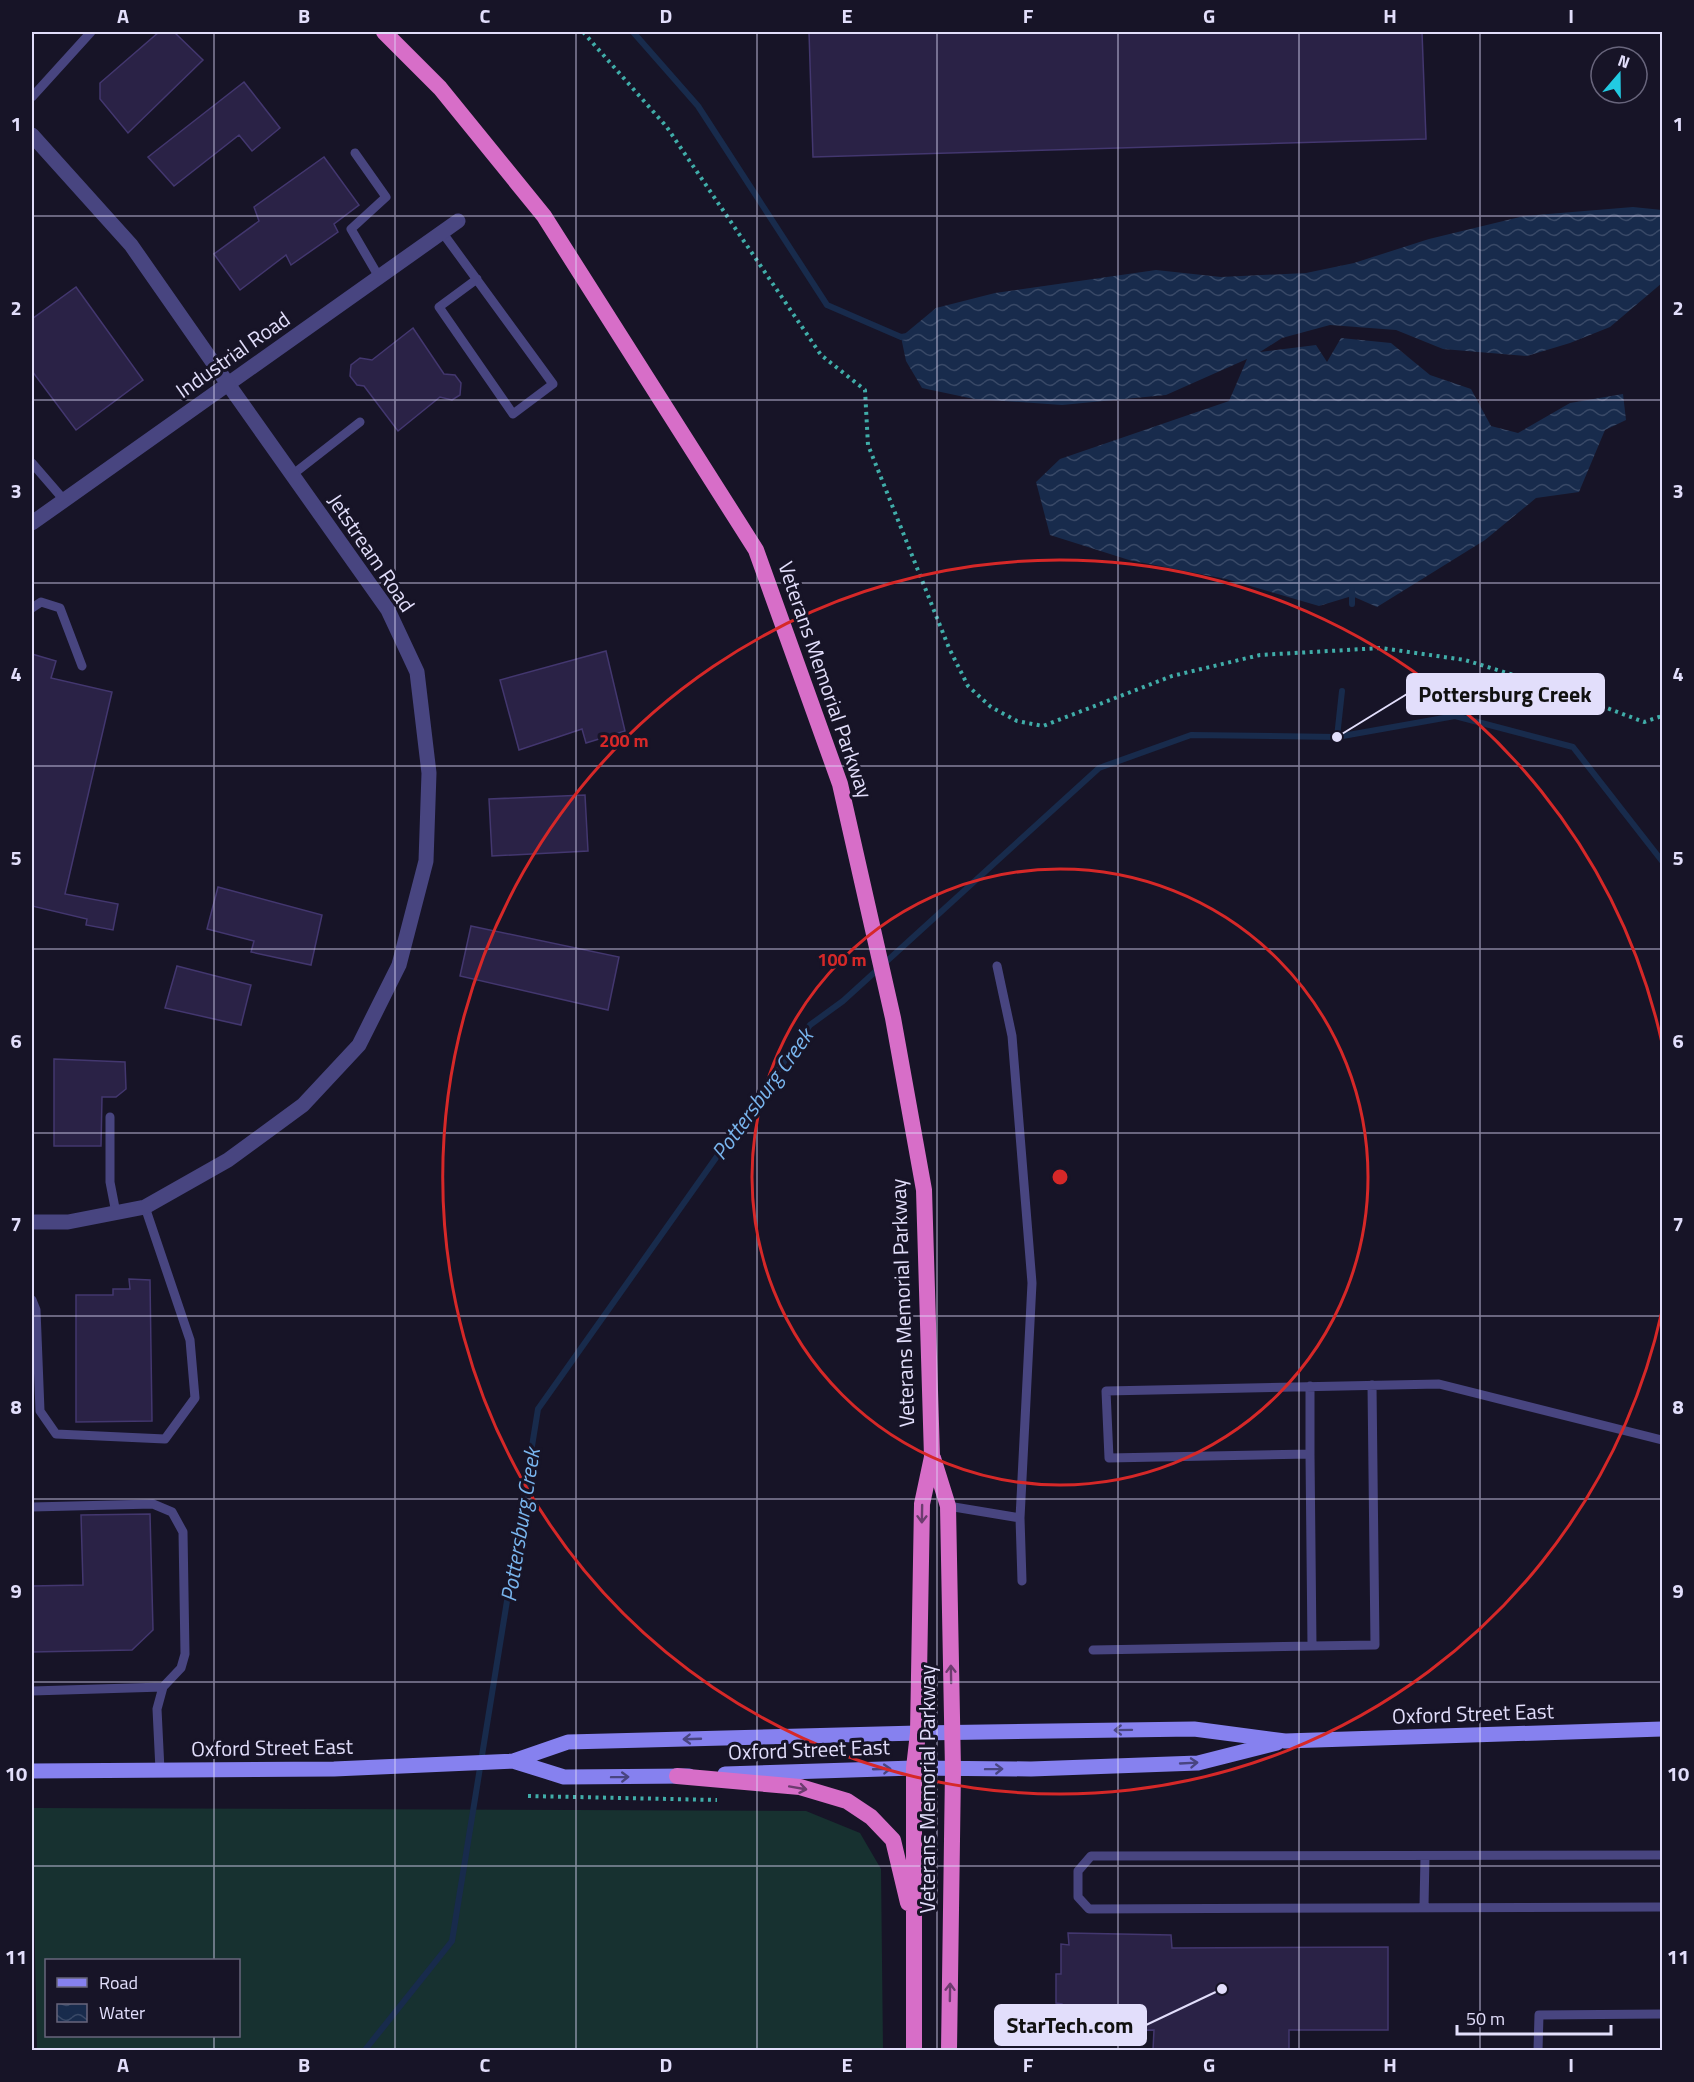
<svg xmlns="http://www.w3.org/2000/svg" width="1694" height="2082" font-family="'Titillium Web',sans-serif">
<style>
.grass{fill:#173130;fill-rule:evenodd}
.water{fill:url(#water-waves)}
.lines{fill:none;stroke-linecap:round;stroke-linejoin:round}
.stream{stroke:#182b4c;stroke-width:6}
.building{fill:#2a2246;stroke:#43376f;stroke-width:1.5}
.path{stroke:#40ada9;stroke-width:4;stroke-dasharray:3 4.5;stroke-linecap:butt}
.service{stroke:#484580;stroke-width:9}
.minor{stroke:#484580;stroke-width:15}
.tertiary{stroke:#484580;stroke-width:15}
.secondary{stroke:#8681ef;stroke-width:15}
.trunk{stroke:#d76ec8;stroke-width:16}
.oneway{stroke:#6d3c6f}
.oneway2{stroke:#494581}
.grid{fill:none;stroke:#e2defb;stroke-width:1.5;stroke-opacity:0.55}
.ring{fill:none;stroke:#d62828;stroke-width:3}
.labels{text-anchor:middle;stroke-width:6;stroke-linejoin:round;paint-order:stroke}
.street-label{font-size:21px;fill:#e2defb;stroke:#171427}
.water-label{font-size:22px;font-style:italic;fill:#79b5ee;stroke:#171427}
.centre{fill:#d62828;stroke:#171427;stroke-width:3}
.ring-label{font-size:18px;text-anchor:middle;font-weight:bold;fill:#d62828;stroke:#171427;stroke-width:6;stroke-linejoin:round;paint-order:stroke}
.leader{fill:none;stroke:#e2defb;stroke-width:2}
.callout-dot{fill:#e2defb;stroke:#171427;stroke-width:2}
.callout{fill:#e2defb;stroke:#e2defb;stroke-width:2}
.callout-label{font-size:22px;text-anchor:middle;font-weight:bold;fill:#111}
.neatline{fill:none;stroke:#e2defb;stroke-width:2}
.grid-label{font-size:20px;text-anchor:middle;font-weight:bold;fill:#e2defb}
</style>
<defs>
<pattern id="water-waves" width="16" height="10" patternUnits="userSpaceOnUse" patternTransform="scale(1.5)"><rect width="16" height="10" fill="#182b4c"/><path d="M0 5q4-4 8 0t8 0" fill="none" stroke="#394967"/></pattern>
</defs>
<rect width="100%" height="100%" fill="#171427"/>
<path class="grass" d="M32,1808L806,1811L860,1833L881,1869L883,2050H37ZM46,1960H238V2036H46Z"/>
<path class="water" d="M1633,207L1662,210V283L1610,327L1570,343L1527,356L1443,349L1396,330L1330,325L1282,338L1260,352L1316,345L1327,362L1341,338L1391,343L1430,375L1471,389L1491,426L1518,433L1570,403L1623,394L1626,420L1605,430L1579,492L1536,498L1485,540L1377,607L1352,596L1319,606L1226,579L1129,560L1050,535L1036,482L1060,459L1229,401L1247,359L1166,395L1062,405L974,399L922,388L906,361L901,337L936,308L995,293L1156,270L1221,277L1306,273L1354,263L1429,239L1524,216Z"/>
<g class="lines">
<path class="stream" d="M633,32L698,106L827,305L901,337L907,336
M1352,604V590
M1337,737L1342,691
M365,2050L452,1941L538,1409L810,1025L843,1001L1099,768L1191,735L1337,737L1455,716L1573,747L1662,861"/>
</g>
<path class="building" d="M159,32H174L203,60L128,133L100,99V83Z
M809,32H1422L1426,139L813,157Z
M244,82L280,128L252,151L239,135L174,186L148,157Z
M324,157L359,205L334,224L338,232L291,265L286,255L240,290L214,254L259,221L254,207Z
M76,287L143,380L76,430L32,371V319Z
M413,328L444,374L455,375L461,383L460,395L452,400L440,397L398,431L364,386L357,385L350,376L351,365L360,358L372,360Z
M606,651L625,731L586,743L582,729L519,750L500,680Z
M32,654L56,661L51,678L112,692L65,894L118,904L113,930L86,925L87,919L32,906Z
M585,795L588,851L492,856L489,799Z
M218,887L322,915L311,965L251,952L254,941L207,929Z
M471,926L619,957L608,1010L460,976Z
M177,966L251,985L241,1025L165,1008Z
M54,1059L125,1062L126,1089L116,1097H102L101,1146H54Z
M129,1279L150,1280L152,1421L76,1422V1295H113V1289H130Z
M150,1514L153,1630L132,1650L32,1652V1586L83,1585L81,1515Z
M1068,1933L1171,1935L1172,1948L1388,1947V2030H1289V2050H1153L1154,2030L1067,2031V2010L1063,2009L1062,2004L1056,2003V1974H1061V1944L1069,1945Z"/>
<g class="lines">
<path class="path" d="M583,32L666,126L821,355L865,390L868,445L949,648L968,686L991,707L1017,721L1043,726L1172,676L1260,655L1381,648L1465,660L1546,685L1644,722L1662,716
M528,1796L717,1800"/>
<path class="service" d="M32,97L91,32
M355,153L386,197L351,229L379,277
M442,232L553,384L513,414L439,307L477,279
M32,463L64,500
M292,475L360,422
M32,608L41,602L60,608L82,666
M997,966L1012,1036L1032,1283L1020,1518L1022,1581
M110,1117V1182L116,1213
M32,1300L36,1310L40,1411L56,1434L165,1439L195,1398L190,1340L145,1207
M1310,1386V1454L1109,1458L1106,1391L1439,1384L1662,1440
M948,1506L1020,1518
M32,1507L153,1504L172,1512L183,1532L185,1654L181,1668L163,1687L157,1709L160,1770
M1312,1646L1375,1645L1372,1385
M1093,1650L1312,1646L1310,1454
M32,1691L163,1687
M1662,1855L1091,1856L1078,1871V1897L1089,1909L1662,1907
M1424,1907L1425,1856
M1538,2050L1539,2015L1662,2014"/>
<path class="minor" d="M32,1222H68L145,1207L228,1160L303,1105L359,1045L399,965L426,861L429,773L417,672L388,610L228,384L458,221"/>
<path class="tertiary" d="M32,135L131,245L228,384L32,523"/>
<path class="secondary" d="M513,1761L564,1777L689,1776
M32,1771L334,1769L513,1761L568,1742L918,1733L1194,1729L1285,1741L1662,1729
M725,1774L914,1768L1031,1769L1198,1763L1277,1743"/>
<path class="trunk" d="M384,32L440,88L544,216L756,550L840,784L893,1018L924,1190L932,1457L922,1504L918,1733L914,1768V2050
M933,1458L948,1506L953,1770L949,2050
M677,1776L800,1787L847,1801L871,1817L893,1840L908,1903"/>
</g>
<defs><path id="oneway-shaft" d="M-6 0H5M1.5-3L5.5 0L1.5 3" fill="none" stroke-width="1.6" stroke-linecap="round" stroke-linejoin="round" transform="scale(1.5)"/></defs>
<g class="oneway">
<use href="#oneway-shaft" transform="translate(922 1514) rotate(91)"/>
<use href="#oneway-shaft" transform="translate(951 1674) rotate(-91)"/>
<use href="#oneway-shaft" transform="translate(798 1788) rotate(10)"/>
<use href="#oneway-shaft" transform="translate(950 1992) rotate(-89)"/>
</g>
<g class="oneway2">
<use href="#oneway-shaft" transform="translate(1123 1730) rotate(179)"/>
<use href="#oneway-shaft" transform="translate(692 1739) rotate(178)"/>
<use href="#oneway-shaft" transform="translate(1189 1763) rotate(-3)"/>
<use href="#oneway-shaft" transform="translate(882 1769) rotate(-2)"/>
<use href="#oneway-shaft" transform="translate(994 1769) rotate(-1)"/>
<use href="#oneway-shaft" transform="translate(620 1777) rotate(-1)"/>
</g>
<path class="grid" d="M214,32V1960M395,32V2050M576,32V2050M757,32V2050M937,32V2050M1118,32V2050M1299,32V2050M1480,32V2050M32,216H1662M32,400H1662M32,583H1662M32,766H1662M32,949H1662M32,1133H1662M32,1316H1662M32,1499H1662M32,1682H1662M32,1866H1662M214,2036V2050"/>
<g class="ring">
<circle cx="1060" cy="1177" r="308"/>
<path d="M1662 1311A617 617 0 1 1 1662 1043"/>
</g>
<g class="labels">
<g class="street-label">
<text transform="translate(233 355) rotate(-35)" y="7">Industrial Road</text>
<text transform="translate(371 553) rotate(56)" y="7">Jetstream Road</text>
<text transform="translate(825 680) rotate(71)" y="7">Veterans Memorial Parkway</text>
<text transform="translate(903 1303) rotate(-92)" y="7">Veterans Memorial Parkway</text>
<text transform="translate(1473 1714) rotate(-2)" y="7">Oxford Street East</text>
<text transform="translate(272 1748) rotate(-1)" y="7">Oxford Street East</text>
<text transform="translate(809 1750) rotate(-2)" y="7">Oxford Street East</text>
<text transform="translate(928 1789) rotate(-90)" y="7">Veterans Memorial Parkway</text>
</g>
<g class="water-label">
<text transform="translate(762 1094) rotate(-54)" y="8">Pottersburg Creek</text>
<text transform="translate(520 1525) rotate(-81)" y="8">Pottersburg Creek</text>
</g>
</g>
<circle cx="1060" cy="1177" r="9" class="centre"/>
<g class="ring-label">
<text x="624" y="747">200 m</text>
<text x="842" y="966">100 m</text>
</g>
<path class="leader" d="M1337 737L1407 694M1222 1989L1146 2025"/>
<g class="callout-dot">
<circle cx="1337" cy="737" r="6"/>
<circle cx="1222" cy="1989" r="6"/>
</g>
<g class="callout">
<rect x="1407" y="674" width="197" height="40" rx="6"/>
<rect x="995" y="2005" width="151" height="40" rx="6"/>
</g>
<g class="callout-label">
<text x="1505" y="702">Pottersburg Creek</text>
<text x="1070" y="2033">StarTech.com</text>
</g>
<rect width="1694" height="2082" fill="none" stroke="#171427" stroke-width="66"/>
<rect x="45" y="1959" width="195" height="78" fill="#171427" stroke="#68657c" stroke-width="1.5"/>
<rect x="57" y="1978" width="30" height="9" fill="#8681ef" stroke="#68657c" stroke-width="1.5"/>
<text x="99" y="1989" font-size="18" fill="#e2defb">Road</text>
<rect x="57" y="2004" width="30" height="18" fill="url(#water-waves)" stroke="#68657c" stroke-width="1.5"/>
<text x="99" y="2019" font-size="18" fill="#e2defb">Water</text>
<g transform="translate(1619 75) rotate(20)"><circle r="28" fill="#171427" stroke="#68657c" stroke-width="1.5"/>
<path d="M0-4.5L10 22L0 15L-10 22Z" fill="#22cbe3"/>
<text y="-9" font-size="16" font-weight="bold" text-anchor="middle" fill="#e2defb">N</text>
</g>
<path d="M1457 2025v9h154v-9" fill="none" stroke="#e2defb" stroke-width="3"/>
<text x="1466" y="2025" font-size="18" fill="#e2defb" stroke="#171427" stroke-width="4.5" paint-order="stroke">50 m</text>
<rect x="33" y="33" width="1628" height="2016" class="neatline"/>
<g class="grid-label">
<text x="123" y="23">A</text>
<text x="304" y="23">B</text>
<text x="485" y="23">C</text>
<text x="666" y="23">D</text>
<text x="847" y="23">E</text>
<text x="1028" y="23">F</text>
<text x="1209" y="23">G</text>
<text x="1390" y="23">H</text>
<text x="1571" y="23">I</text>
<text x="16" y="131">1</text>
<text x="1678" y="131">1</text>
<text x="16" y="315">2</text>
<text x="1678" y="315">2</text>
<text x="16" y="498">3</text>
<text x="1678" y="498">3</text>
<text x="16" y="681">4</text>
<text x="1678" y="681">4</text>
<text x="16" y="865">5</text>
<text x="1678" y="865">5</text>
<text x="16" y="1048">6</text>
<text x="1678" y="1048">6</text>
<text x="16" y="1231">7</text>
<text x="1678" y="1231">7</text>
<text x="16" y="1414">8</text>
<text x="1678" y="1414">8</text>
<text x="16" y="1598">9</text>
<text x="1678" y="1598">9</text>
<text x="16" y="1781">10</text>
<text x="1678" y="1781">10</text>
<text x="16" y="1964">11</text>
<text x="1678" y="1964">11</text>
<text x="123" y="2072">A</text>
<text x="304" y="2072">B</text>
<text x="485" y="2072">C</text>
<text x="666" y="2072">D</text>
<text x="847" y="2072">E</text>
<text x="1028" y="2072">F</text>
<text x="1209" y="2072">G</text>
<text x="1390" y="2072">H</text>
<text x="1571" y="2072">I</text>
</g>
</svg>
